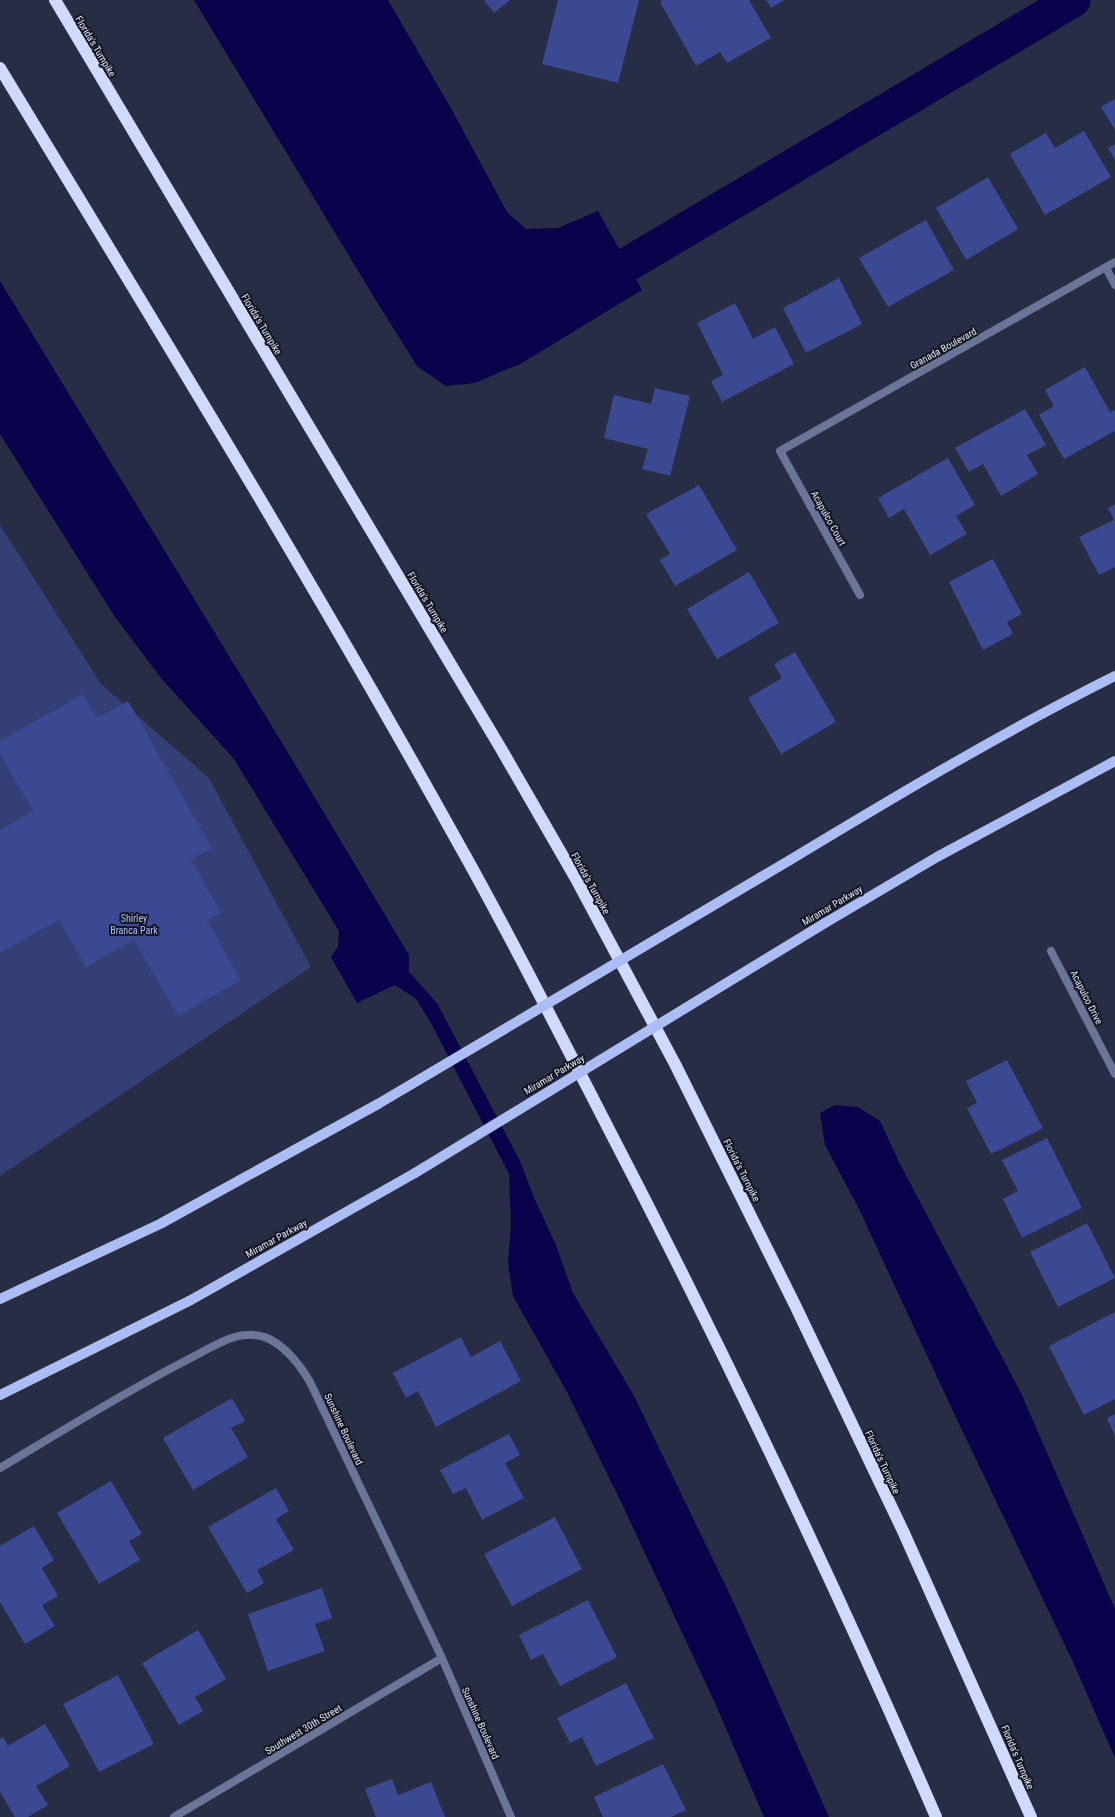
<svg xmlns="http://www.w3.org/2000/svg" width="1115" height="1817" font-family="'Roboto Condensed',sans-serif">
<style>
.green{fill:#333f75}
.water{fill:#0a034b}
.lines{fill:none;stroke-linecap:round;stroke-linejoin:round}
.canal{stroke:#0a034b;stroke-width:35}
.building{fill:#3a4992}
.minor{stroke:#6b7597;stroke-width:8}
.primary{stroke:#acbcf4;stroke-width:10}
.motorway{stroke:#d0dafc;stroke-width:12}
.primary-bridge{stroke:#acbcf4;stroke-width:10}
.labels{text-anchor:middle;stroke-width:4;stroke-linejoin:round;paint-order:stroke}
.street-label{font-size:10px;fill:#e3e8f8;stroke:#131621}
.park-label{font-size:10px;fill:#aebffe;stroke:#131621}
</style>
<rect width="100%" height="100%" fill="#272d45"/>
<path class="green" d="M0,525L101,684L209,778L311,967L0,1176Z"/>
<path class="water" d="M194,0H388L452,110L507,212L526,229L558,228L598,211L642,290L522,363L475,383L446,386L417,366L380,307Z
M0,281L290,756L409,955V972L437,1003L520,1161L535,1200L556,1245L573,1293L633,1394L734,1603L829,1817H764L715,1703L622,1504L567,1392L513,1296L508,1263L511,1224L509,1174L431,1023L416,999L395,985L357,1003L331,957L338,946L339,931L234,759L161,678L115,617L0,434Z
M835,1105L858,1107L880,1121L899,1162L1021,1393L1115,1609V1758L1073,1662L952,1409L859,1209L825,1145L820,1113Z"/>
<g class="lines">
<path class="canal" d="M586,289L1073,0"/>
</g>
<path class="building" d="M484,0H510L494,13Z
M558,0H639L618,83L542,64Z
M663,0H749L771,38L727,63L720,52L696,66L660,2Z
M766,0H785L771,8Z
M1115,99V130L1101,107Z
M1084,131L1111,177L1045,215L1010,154L1046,133L1055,148Z
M1115,144V160L1108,148Z
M988,177L1018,229L966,260L936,208Z
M926,220L954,270L888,307L859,258Z
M839,278L862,324L806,353L783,308Z
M735,303L753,339L775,327L794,364L722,402L711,381L723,375L697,323Z
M1085,367L1110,412L1115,410V431L1064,459L1039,415L1054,406L1045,390Z
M655,388L690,396L670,476L642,469L648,449L604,438L614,395L651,404Z
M1025,409L1046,445L1027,455L1038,474L1001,496L983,464L969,472L955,448Z
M948,458L975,505L956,516L967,534L930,555L904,509L889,518L878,498Z
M699,485L737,550L675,586L660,560L670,554L646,514Z
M1115,504V567L1099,575L1079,537L1114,520L1108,508Z
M993,559L1022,614L1007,622L1013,634L983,650L949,582Z
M749,572L779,623L717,659L687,609Z
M795,652L836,722L781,754L748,698L782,678L774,664Z
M83,694L97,718L128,701L212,848L191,860L221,913L207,920L241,980L178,1016L134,940L86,967L59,920L0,953V830L33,811L0,754V741Z
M1007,1060L1043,1128L991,1154L967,1108L977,1103L966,1081Z
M1047,1138L1082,1208L1022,1238L1003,1199L1018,1191L1002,1160Z
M1087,1223L1115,1278L1058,1307L1030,1252Z
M1115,1312V1399L1084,1415L1049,1346Z
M461,1337L471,1357L500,1341L521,1381L436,1427L418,1391L406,1398L393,1373Z
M232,1398L245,1421L231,1428L248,1457L193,1490L163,1438Z
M1115,1414V1436L1107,1418Z
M509,1434L520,1455L505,1463L524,1498L482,1520L466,1488L453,1494L440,1470Z
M111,1481L142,1534L129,1541L140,1560L99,1584L57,1513Z
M276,1488L289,1511L276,1519L294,1550L257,1570L264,1583L247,1593L208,1527Z
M555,1517L582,1569L512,1606L484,1554Z
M34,1526L54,1560L42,1568L58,1596L42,1605L55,1626L25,1644L0,1602V1546Z
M322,1588L332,1618L315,1624L325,1651L268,1671L248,1614Z
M588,1600L617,1657L560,1686L543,1654L531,1660L519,1635Z
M198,1630L226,1679L195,1697L203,1711L179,1725L142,1663Z
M118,1675L154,1744L99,1772L63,1704Z
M626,1683L654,1738L596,1766L582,1737L570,1743L557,1718Z
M45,1724L70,1766L36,1786L48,1805L28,1817H15L0,1792V1739L3,1737L8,1746Z
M663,1764L686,1810L671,1817H603L594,1797Z
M392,1779L398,1795L431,1782L445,1817H376L365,1789Z"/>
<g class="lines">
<path class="minor" d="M1106,268L1115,285
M860,595L780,451L1115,262
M1051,951L1115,1074
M0,1468C62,1431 123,1393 187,1360C208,1350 230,1333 254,1335C278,1336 299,1363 310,1382L442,1658L511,1817
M174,1817L442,1658"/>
<path class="primary" d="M790,860C896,796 1003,732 1115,676
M825,923L937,857L1115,761
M0,1299L160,1224L378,1104
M0,1395L191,1300L415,1173"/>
<path class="motorway" d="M55,0L500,747L575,877L675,1064L795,1305L903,1531L1031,1817
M0,68C155,324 312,579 457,841C508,931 554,1023 601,1114C721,1345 833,1579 936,1817"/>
<path class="primary-bridge" d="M378,1104L790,860
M415,1173L825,923"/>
</g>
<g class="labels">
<g class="street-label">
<text transform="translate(96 46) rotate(59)" y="4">Florida's Turnpike</text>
<text transform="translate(262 324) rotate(59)" y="4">Florida's Turnpike</text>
<text transform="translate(943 348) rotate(-29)" y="4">Granada Boulevard</text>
<text transform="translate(829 518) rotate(61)" y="4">Acapulco Court</text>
<text transform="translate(428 602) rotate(59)" y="4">Florida's Turnpike</text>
<text transform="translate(591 883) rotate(61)" y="4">Florida's Turnpike</text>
<text transform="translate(832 905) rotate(-31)" y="4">Miramar Parkway</text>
<text transform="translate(1087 997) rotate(63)" y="4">Acapulco Drive</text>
<text transform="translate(554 1074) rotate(-31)" y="4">Miramar Parkway</text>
<text transform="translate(742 1170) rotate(63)" y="4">Florida's Turnpike</text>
<text transform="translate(276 1238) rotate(-29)" y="4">Miramar Parkway</text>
<text transform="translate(344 1429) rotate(65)" y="4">Sunshine Boulevard</text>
<text transform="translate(883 1462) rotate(65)" y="4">Florida's Turnpike</text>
<text transform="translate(481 1723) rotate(66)" y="4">Sunshine Boulevard</text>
<text transform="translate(303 1729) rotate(-31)" y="4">Southwest 30th Street</text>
<text transform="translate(1018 1757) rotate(67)" y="4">Florida's Turnpike</text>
</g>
<g class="park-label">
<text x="134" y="922">Shirley<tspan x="134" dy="12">Branca Park</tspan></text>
</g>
</g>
</svg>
